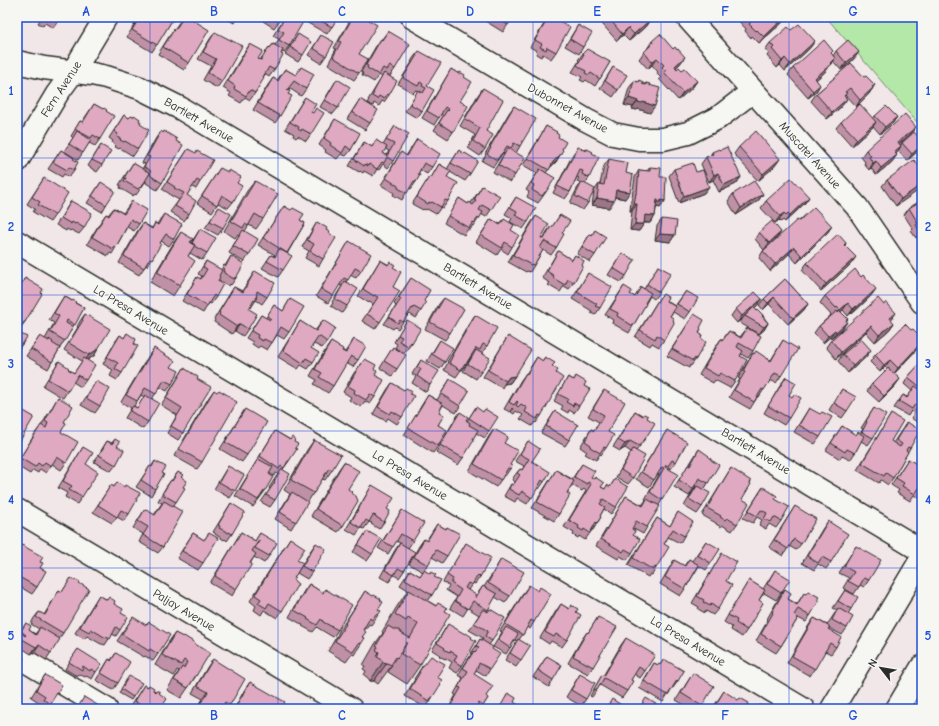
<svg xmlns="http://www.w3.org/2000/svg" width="939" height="726" font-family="'Comic Neue',sans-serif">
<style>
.green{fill:#b4e8a9;stroke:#708a6a}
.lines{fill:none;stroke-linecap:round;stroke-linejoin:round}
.minor-casing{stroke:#2b2b2b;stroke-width:25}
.minor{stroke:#f6f6f2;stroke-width:22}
.wall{fill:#c091a6;stroke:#2b2b2b;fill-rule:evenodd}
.shaded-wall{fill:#9c7687;stroke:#2b2b2b}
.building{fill:#dfa9c1;stroke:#2b2b2b}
.grid{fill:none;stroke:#1d4ed8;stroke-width:1;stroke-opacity:0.55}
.labels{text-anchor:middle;stroke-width:3;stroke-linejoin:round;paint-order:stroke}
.street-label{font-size:12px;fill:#2b2b2b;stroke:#f6f6f2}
.neatline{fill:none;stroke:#1d4ed8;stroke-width:1.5}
.grid-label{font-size:13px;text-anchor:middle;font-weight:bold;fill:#1d4ed8}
</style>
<rect width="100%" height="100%" fill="#f1e7e8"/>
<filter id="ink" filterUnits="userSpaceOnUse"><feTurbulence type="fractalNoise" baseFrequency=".025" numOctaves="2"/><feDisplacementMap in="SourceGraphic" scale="8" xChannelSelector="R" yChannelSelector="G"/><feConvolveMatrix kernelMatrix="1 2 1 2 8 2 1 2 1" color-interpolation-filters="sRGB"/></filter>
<g filter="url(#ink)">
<path class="green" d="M826,17H922V128Z"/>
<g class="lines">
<g class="minor-casing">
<path id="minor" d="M412,17L586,120L613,134L639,139H663L688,133L718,118L753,91
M687,17L857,207L922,302
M17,62L44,68L92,74L106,77L140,88L180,108L922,551
M17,161L57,94L73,72L106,17
M17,242L803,709
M17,510L351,709
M17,656L106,709
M832,709L922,558
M897,709L922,667"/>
</g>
<use href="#minor" class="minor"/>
</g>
<path class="wall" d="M17,17H21L17,22Z
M34,17H63L61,21L59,20L53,28L45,23L43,26L38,23L40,20Z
M139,17H174L152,52L127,37Z
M183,17L189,63L184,70L158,54L170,35L175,28Z
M224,17H238L234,23Z
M249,17H257L255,20Z
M266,17H282L274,28L263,21Z
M282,17H294L289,46L284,53L282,52L274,70L269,77L265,74L255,93L250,100L245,97L241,103L229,96L231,93L223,88L245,51L250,44L258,59L260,60L269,47L270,48L273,44L275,45L279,39L273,36L284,18Z
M309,17H338L327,34L306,22Z
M352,17H369V20L359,54V73L354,80L328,64L336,49L334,48Z
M483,17H513L503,32L482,19Z
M549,17L556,52L551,59L543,54L541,57L536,54L537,51L530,47L544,24Z
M598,17H647L650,20L645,27L629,41L623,35L617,41L597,18Z
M735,17H786L782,23L759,43L752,36L751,38L745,31L746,29Z
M578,25L583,47L579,54L565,46Z
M388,31L395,69L390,76L389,95L384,102L382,101L379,106L374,103L373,106L367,103L369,100H368L382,77L379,75L374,82L362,75L363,73L361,72L376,46L381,39H382Z
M215,32L222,81L217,88L203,80L211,66L198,59L210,39Z
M298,34L303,55L298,62L285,54Z
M321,35L326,56L321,63L308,55Z
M652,41L680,64L676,67L677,69L682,70L697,81L692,88L678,100L659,79L661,78L657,74L658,72L652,65L648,69L639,59L644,52L647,49Z
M770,43L810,48L785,71L780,65L777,68L767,56L769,53L765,50Z
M419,51L427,86L422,111L417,118L405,111L418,91L416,90L413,93L398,84L412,62H411L414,57Z
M836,51L854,59L841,70L833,61L826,71L816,80V92L808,98L788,75L793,68L831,54L833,56Z
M583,53L610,62L595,86L586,80L584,82L580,80L582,77L572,72L579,61L578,60Z
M851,63L873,88L868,95L856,107L845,95L842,106L827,119L811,101L816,94Z
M301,67L306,89L301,96L289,88L287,90L288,94L280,116L275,123L253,110L268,85L273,78L277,80L285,69L296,75Z
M613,67L618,90L613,97L600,88Z
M451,69L464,77L460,101L453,132L448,139L434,130L443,116L441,114L434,125L422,118Z
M337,79L338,108L333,114L320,107Z
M639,80L642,84H645L646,83L649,85L650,113L638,109L637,110L632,109L633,107L624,105L629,88L634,81L638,82Z
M483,88L486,131L485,149L480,156L468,148L475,135L460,126L478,95Z
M305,97L311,112V134L306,141L298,136L296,138L293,136L294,134L285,129Z
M360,99L370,123L365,130L347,119Z
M94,104L106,111L100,139L95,146L89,143L78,160L64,151L73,138L71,136L76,128L80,121L82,122Z
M514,106L520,146L516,153L515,175L510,182L493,172L504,154L503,153L493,167L482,161L486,155L485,154L509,113Z
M124,115L129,118L139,121L140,124L138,149L133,156L120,148L119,149L115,147L116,146L112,143L113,141L109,138Z
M875,116L897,117L892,124L880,134L873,126L872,128L852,146L836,128L841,122L873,118Z
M335,119L351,150L346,156L341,154L337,159L325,152L326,150L319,145Z
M395,126L393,161L388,168L383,164L379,170L377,169L373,176L364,171L363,173L360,171L359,172L349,166L364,142L372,147L376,140L383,145ZM385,149L389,151L386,155L383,153Z
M546,126L556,133L558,137L562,149L560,155L556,162L550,167L546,173V192L541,199L538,203L527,197L529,192L526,190L537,173L523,165L542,133Z
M161,131L162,183L157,190L146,183V181L136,195L135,194L133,196L120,188L121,185H119L133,163L142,169L145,164L142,163L156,138Z
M911,134L899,144L901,145L902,143L919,150L907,161L898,151L896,154L892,162L876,175L871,168L869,170L864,164L865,162L861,157L866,150Z
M417,139L432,167L427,174L420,170L418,174L416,182L411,189L409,188L402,200L393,195L394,193L381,185L401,152L406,156Z
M101,145L102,165L97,172L88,166Z
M578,147L585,150L587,149L592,153L589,178L585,184L588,203L583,210L570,203L577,189L581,183L577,181L579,178L577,177L570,192L565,199L553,193L573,154Z
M739,147L775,166L758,181L734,154Z
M188,149L200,182L196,189L192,187L187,195L189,214L184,221L170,212L179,200L170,195V194L162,189Z
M61,150L73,159L74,170L69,177L64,174L62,177L48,169Z
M459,150L470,174L465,181L450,172L447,177L448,201L443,208L441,207L436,214L427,209L426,210L424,209L423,210L412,204L425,184L429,177L431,178L439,164L447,169Z
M712,152L741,177L736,184L719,192L713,180L709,182L701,164L706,157L710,156Z
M609,159L626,173L625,199L615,197L609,208L592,205L594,191L599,184H600L604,166Z
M650,167L660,177L665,201L660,208L657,207L656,209L655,216L650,223H644L639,231L630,230L632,211H630L631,200L632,197L635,177L639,170L647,171Z
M220,168L237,183L233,202L228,208L218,203L212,212L197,203Z
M674,169L704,193L679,203L669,176Z
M922,170L896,206L882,186L887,180Z
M44,178L55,215L50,222L33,212L35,209L27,204Z
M255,181L263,219L256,229L249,225L245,231L249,255L244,262L229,253L239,235L238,234L235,238L224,231L247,191Z
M101,182L106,205L102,212L87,203Z
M482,186L491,210L486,217L481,214L474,226L473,225L470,230L468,229L464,235L444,223L459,198L468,204L471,203Z
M733,194H763L758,201L736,215L728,201Z
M516,197L528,222L523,229L510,222L512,218L505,214Z
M809,197L804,204L785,222L783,220L781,222L779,220L775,223L761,208L766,201Z
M922,200V234L916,238L911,231L913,229L904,215L909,208Z
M71,201L84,228L79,234L71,230L70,231L67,229L66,231L56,225Z
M132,201L139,224L134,231L127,227L116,247L112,254L110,253L108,256L87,244L101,221L106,214L108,215L114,208L123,213Z
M284,206L300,220L305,223L287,254L283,270L278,277L262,268L271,255L274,256L275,255L258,245Z
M219,207L223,228L218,235L205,228Z
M164,214L174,239L169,246L161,241L152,259L147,266L146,265L139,275L119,263L138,230L143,223L152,228L155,223L157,224Z
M560,215L562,233L556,248L551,255L543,250L530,272L527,271L526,272L508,262L531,223L536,216L541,238L543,239L546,233L551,226L552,227Z
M491,219L500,224L504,219L511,230L512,247L508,254L501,249L497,255L476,242Z
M662,219L675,235L670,242L655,240L657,226Z
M799,221L832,226L827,233L797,263L789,254L770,271L759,258L763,251Z
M317,222L326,230L329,233L323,259L319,266L305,258L309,251L302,247Z
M200,229L207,253L202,260L190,253L188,256L180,285L173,296L150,282L174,242L181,232L191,243Z
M595,230V255L590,262L577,254L590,234L592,235Z
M759,232H781L776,239L764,250L755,239Z
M349,241L361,271L356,278L350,275L346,282L347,306L342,313L331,306L333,303L332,302L342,286L339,285L328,303L316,296L345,248Z
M846,243L845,246L851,264L821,291L802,270L807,263Z
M558,251L572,260L575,255L582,265L574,282L569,289L564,286L560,292L548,285L550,283L542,278Z
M622,253L626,276L621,282L608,275Z
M231,256L236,278L231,285L230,284L229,286L219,280L218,281L216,297L211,304L209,303L203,313L182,301L197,277L200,279L202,276L198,274L206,261L221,270L224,265L225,266Z
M380,260L393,267V287L380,322L375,329L362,321L373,304L369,302V303L358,296Z
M658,266L659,292L654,299L650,296L633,326L629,333L612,323L613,320L605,315L624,286L630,294L635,297L641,287L644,289Z
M255,271L267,297L262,304L256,300L251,308L250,307L249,309L248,329L243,336L235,331H234L232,334L214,322L215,320L214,319L234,287L242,291Z
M588,273L600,308L595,315L591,313L592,311L572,299L584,280Z
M25,278V322L17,332V290Z
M411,278L424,301L421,311L416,318L410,314L408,316V315L398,329L395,327L393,329L384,324L396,306L394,304Z
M785,279L808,304L803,311L788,324L769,304L763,310L759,305L764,299Z
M686,291L690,312L685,319L673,312L670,316L664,340L659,347L652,343L650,346L635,337L660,297L675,306Z
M64,296L84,308L60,348L48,369L26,356L40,336L45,339L53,325L54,323L49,320Z
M825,296H871L852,314L851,313L848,316L843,310L841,312L847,322L842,329L831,338L830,337L823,343L814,333L819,326L831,315L820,303Z
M444,298L450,333L445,340L425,329L439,304Z
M290,299L289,332L284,339L277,335L267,350L260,346L258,348L252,344L253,342L246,338L261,315L266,318L274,305L283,311Z
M884,305L896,313L891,320L894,323L889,330L875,342L866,332L836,359L826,347L831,340Z
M757,306L754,308L757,311L763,315V316L768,323L764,330L759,334L740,323L743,318L737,323L731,316L736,309Z
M85,314L98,349L94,356L87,360L86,380L81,387L73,382L63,398L43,386L59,361L68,369L74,373L82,361L64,350L78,327H77L80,321Z
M694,314L700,328L699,333L701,338L696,359L691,366L690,365L689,368L667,356Z
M475,315L487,346L482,353L481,372L476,379L463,371L472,355L462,370H461L456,377L444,370L448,362H447L470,322Z
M323,320L327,342L322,348L314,344L311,348L313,362L308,369L301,365L298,369L278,357L300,321L315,331Z
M407,320L412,343L404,353L395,348L397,344L394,342Z
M747,328L753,351L748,358L741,354L740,356L735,381L730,388L715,380L713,383L699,375L716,346L721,339H723L729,331L740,337Z
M127,333L122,373L117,380L110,376L113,370L103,364L115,342L120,335L124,338Z
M21,334L23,343L18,350L17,339Z
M917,335L918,348L894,374L895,386L879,402L867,391L872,384L887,369L885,367L880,372L870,362L875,355Z
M508,336L515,376L510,383L504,384L502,388L483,377Z
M354,339L358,360L353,367L346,363L333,386L328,393L314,384L317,380L310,376L326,349L331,342L345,352Z
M440,340L445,362L440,369L427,361Z
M783,340L781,376L776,383L770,380L759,397L758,396L750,409L729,397L740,379L738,378L753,353L771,360Z
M393,347L397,369L392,376L380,368Z
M154,348L171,367L172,384L167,391L160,387L152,399L148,422L143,429L125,418L131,408L121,402L149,355ZM141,395L144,397L137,408L134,406Z
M843,354L866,357L848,373L838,361Z
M537,357L542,361L545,357L552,366L556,373L541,416L536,423L535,422L532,426L520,419L523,415L516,411L514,414L511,412L513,409L512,408L510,412L504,409L521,380L526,373V374Z
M365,359L374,369L375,375V397L370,404L365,401L361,407L349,400L351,397L343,392L354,373Z
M421,360L430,385L426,392L412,383L416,376L412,374Z
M922,361V418H921L917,422L911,418L914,413L911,411L908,416L894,408L903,395L907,397L912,391L904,384L908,377Z
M184,368L197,379L183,433L178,440L167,433L177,415L161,405Z
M576,376L584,386L579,406L574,413L569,410L568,413L561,409L563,406L554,401L568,377L574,380Z
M786,377L789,395V418L784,425L764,413L781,384Z
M450,379L460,406L456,413L443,405L439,412L438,446L433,453L404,435L428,395L437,400Z
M96,381L100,406L95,413L81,405Z
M392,383L410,394L402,417L397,424L388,418L386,421L373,414L387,390Z
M842,389L847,411L842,418L829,410Z
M214,390L202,462L197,469L174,456L209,397Z
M604,390L608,432L606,448L601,455L600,454L596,460L585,454L587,452L580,447L591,429L594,430L599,422L588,416Z
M58,397L64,422L61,432L66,463L61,470L52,464L46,473L40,469L38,473L33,470L30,474L17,466V463L36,432L41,426L54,404Z
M476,407L489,431L485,438L476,433L463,458L458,465L436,452L455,419L460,412L467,421Z
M809,408L820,437L815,444L794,432Z
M874,408L873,438L868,445L861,441L855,453L850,460L842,456L840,459L826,450L842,426L856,435L860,434L863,429L861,428Z
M245,409L247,455L242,462L220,449Z
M555,411L569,440L565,446L541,433Z
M635,411L647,418L640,446L636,451L633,478L628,484L616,477L631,452L625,448L620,451L613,447Z
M891,414V441L893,443L907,422L910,448L893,478L888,485L881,480L879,483L857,470L887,421Z
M494,429L504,443L510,465V469L505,476L504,475L496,487L469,471L489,436Z
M667,430L676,462L671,469L668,467L667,468L662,500L659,505L647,527L643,534L632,528L633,535L632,553L627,560L620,556L618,559L596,546L622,503L626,496L642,505L646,500L645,499L659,475L658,474L649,487L636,479Z
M275,431L294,442L295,448L289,461L284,468L283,469L275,500L270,507L261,502L270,489L269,488L278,474L276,473L274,476L269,473L265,491L253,507L235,496Z
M115,439L117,446L116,465L111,471L94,462L107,441L112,443Z
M314,440L332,470L325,480L322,479L291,529L275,519L290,494L284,490L307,450Z
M528,441L532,461L544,482L539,489L537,488L527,504L517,498L515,502L504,496L511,484L513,485L515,482L512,480L515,475L520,469L522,470L524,466L515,461Z
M83,447L86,464L82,497L77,504L65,497L67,493L58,488Z
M699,449L708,457L711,460L708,483L704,490L702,507L697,514L684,506L696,486H695L689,496L674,487L684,472L688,465H689Z
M908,459L921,467L922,465V492L918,498L914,495L910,501L897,493L899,490L891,485Z
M155,461L162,473L155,489L151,496L136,487L150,466L151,467Z
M344,462L348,489L351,493L343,526L338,532L311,516L339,469Z
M582,464L591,477L601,487L605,489L610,487L615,479L616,507L611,514L604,509L600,516L601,517L593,530H592L585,540L579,536L578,538L573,535L574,533L564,527L586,491L584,489L582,491L572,485L567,493L559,514L554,521L532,508L556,470L572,479Z
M228,466L235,491L230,498L214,489Z
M731,468L742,499L737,524L732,531L722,525L721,527L716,524V523L702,515Z
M178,472L181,477L183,487L176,502L173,506L163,547L158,553L139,542L143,534L133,528L145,509L154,515L162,503L158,501L166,487L171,480H172Z
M117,482L129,514L124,521L117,517L112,523L93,512L111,485L114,487Z
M372,485L387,509L384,522L379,529L371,524L372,523L369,522L364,529L361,528L356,535L346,529L368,492Z
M763,487L775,499L781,521L776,528L769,524L766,529L759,525L762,520L757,517L753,523L743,518Z
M231,503L232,534L227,541L225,539L224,540L215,534V533L213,532Z
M795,506L801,544L796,550L789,546L783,556L769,547Z
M402,510L413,541L408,548L404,571L399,578L394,575L389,582L380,577L395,550L400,543L396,541L388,554L378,548Z
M678,512L684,536L680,543L668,537L664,544L656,568L652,575L650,574L648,577L628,565L657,518L670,526Z
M828,521L831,562L826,569L818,564L814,570L802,563L823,528Z
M437,524L446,529L447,527V556L442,563L432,557L423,572L409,564L419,546L424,539L426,541Z
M367,531L372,554L367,561L353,552Z
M241,532L255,541L260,533L269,556L264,563L254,557L236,589L232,596L210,583Z
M193,533L204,540L209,533L203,563L198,570L177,558Z
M290,538L297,560L293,580L282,611L277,618L264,610L261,615L254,610L256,606L250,601Z
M706,541L711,563L706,570L699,566L685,589L680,596L660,584L674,560L684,566L689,559L692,561Z
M316,543L312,572L307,579L297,573L311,550Z
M466,543L480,577L475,584L473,583L468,590L475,597L483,586L484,587L497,566L501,559L510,596L505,603L495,597L487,611L492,641L489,645L492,649L490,669L486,676L476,670L474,674L486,696L488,698L481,709H448L456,695L454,694L463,678L458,675L472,653H471L476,646L480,639L482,640L483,638L469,630L479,615L468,608L463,616L450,608L457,597L446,590L449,586L443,582L462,550Z
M20,544L40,562V568L37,587L32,594L17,585V549Z
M856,546L869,580L864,587L860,585L854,594L843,588L849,578L839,573Z
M722,553L726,581L718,609L713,615L706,611L705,613L698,609L699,607L692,603L718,560Z
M410,570L420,576L424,570L434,577L432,595L428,601L445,611L420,665L407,684L388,672L392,665L378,684L374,681H370L368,678L364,675L366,671L363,669L365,666L363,665L375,644L383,633L382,632L396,608L408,590L400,585Z
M775,570L781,593L776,600L764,593L759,600L747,630L742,637L731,630L732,627L724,622L749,580L763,589Z
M71,578L63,633L46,660L34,652L31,654L17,645V634L20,632L26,623L29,630L35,634L39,629L31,624L34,618L39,612L44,615L59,590L62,592Z
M309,584L323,593L325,589L338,630L333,637L318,628L317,627L313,632L302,626L303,625L289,617L304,591Z
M529,585L534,622L530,629L527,627L519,640L521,660L516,667L505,660L517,641L515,640L506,654L493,647L502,632L500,631L524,592Z
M785,589L788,599L797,604L804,593L817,600L810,616L806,622L798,618L781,646L776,653L756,641L768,620L767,619L780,596Z
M845,590L851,609L848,614L847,628L842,635L829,628L828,629L836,647L831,654L825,651L810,676L787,663L809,625L814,618L827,625L837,610L833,608Z
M365,591L378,610V615L371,625L369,624L365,630L364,629L361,644L354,655L352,654L346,662L328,651L338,634V633Z
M99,595L114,604L121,613L120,630L116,636L112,634L105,645L102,644H101L87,636L84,639L75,633Z
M561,604L569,609L571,605L576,612L567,640L562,647L551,641L549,644L540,638L556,611Z
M133,617L158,654L153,661L145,656L144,657L117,641Z
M598,617L593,667L588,674L568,663L582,639L587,632L588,633Z
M448,624L462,666L457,673L449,668L452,662L445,658V659L439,656L440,655L432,650Z
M175,633L194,644L196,676L181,698L167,690L179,671L177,670L174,676L155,665L168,643Z
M626,638L645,671L640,678L634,674L631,680L627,691L622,698L600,685L592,697L590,696L602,675L603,676L621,645Z
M78,649L96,672L92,679L86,676L85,677L79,674L77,676L65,669Z
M116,653L118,683L113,690L96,680L109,659L111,660Z
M547,656L553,680L549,687L533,677Z
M213,659L230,705L227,709H196L203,699L192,693L208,666Z
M664,659L678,681L673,688L672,687L663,702L639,688L654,663L658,665H660Z
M423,665L437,677L432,698L428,705H426L424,707L405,696L415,679H414Z
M693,673L702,706L700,709H691L676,700Z
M580,674L586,699L581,706L566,697Z
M45,675L50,704L47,709H43L38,706L40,703L31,697Z
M127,679L133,697L131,700L119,693Z
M250,682L281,709H234L245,689Z
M144,685L159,693L160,709H131L129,708Z
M724,691L745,709H712Z"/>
<path class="shaded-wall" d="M786,17L782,23L759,43L764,37Z
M650,20L645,27L629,41L634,34Z
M628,28L623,35L617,41L622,34Z
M815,41L810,48L785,71L790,64Z
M859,52L854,59L841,70L846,63Z
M685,57L680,64L670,73L675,66Z
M657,58L652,65L648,69L652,62Z
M785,58L780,65L777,68L782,61Z
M835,58L826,71L810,85L815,78Z
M697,81L692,88L678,100L683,93Z
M820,85L816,92L808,98L813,91Z
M875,85L871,90L873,88L868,95L856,107L860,100Z
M629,98L638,101L633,107L624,105Z
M847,99L842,106L827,119L832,112Z
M637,102H643L655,106L650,113L638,109L637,110L632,109Z
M897,117L892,124L880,134L885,127Z
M876,122L872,128L852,146L857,139Z
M916,127L911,134L893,149L898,142Z
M922,145V146L919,150L907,161L912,154Z
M901,146L897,153L889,159L894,152Z
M560,155L556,162L549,169L553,162Z
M897,155L892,162L876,175L881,168Z
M780,159L775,166L758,181L763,174Z
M876,161L871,168L869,170L873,163Z
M718,173L713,180L709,182L714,175Z
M741,177L736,184L719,192L724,185Z
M922,184V188L896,206L901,199Z
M709,187L704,193L679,203L684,196Z
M616,190L630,192L625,199L611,196Z
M763,194L758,201L736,215L741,208Z
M809,197L804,204L785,222L790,215Z
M597,198L614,201L609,208L592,205Z
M661,200L665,201L660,208L657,207L656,209H653L658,202Z
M634,204H637L632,211H630Z
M784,213L779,220L775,223L780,216Z
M645,215L655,216L650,223L640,222Z
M635,224H644L639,231L630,230Z
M832,226L827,233L797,263L802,256Z
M922,231V234L916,238L920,232Z
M781,232L776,239L764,250L769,243Z
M660,234L675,235L670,242L655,240Z
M794,247L789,254L770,271L775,264Z
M856,257L851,264L821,291L826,284Z
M876,289L871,296L852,314L857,307Z
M774,297L769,304L763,310L768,303Z
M762,299L757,306L745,316L737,323L742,316Z
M848,303L843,310L835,317L840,310Z
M808,304L803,311L788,324L793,318Z
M856,306L851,313L848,316L853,309Z
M848,319L843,325L847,322L842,329L831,338L836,332Z
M768,323L764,330L759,334L764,327Z
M894,323L889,330L875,342L879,335Z
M238,324H240L235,331H234Z
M871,326L866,332L836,359L841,352Z
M835,330L830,337L823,343L828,336Z
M922,342L918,348L893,375L898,368Z
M98,349L94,356L84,362L89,355Z
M871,350L866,357L848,373L853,366Z
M890,360L885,367L880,372L884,365Z
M515,376L510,383L504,384L509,377Z
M900,379L895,386L879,402L884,396Z
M630,441L625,448L620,451L625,444Z
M39,645L34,652L31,654L36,647Z
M383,662L387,663L374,681H370Z"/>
<path class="building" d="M50,17H60L58,21Z
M140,17H160L161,18V17H174L157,45L132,30Z
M183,17H194L195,18L193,20L209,30L189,63L163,47L175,28L176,29Z
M272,17H282L279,21Z
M285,17H294L303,22L289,46L279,40L284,32L278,29Z
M314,17H338L332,27Z
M353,17H369L371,18L369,20L377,25L359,54L368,59L359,73L333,57L341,42L339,41Z
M495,17H513L508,25Z
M549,17L555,21L556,19L570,27L556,52L547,47L546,50L540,47L542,44L535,40Z
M608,17H647L650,20L634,34L628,28L622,34Z
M746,17H785L764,37L757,30L756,31L749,24L751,22Z
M799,24L815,41L790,64L785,58L782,61L772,49L774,47L770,43L788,27L791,30Z
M578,25L592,33L583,47L570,39Z
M388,31L410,44L395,69L390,66L387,70L383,68L379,75L367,68L368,66L366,65L381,39L382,40Z
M215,32L242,46L222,81L208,73L216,59L203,52Z
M298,34L311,42L303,55L290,47Z
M660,34L673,49L675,47L677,50L678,49L685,57L675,66L677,69L679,67L682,70L685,68L697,81L683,93L664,72L666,71L662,67L664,65L657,58L652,62L644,52L653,43L652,41Z
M321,35L334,42L326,56L313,48Z
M824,40L833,51L831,53L835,58L830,63L831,64L815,78L820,85L813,91L793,68Z
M848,40L859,52L846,63L836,51Z
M250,44L263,51L258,59L261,60L269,47L270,48L273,44L283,50L281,54L283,55L274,70L269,67L263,77L264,78L255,93L250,90L246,96L234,89L235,86L228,81Z
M587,49L610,62L600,79L591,73L589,75L585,73L586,71L577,65L584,54L583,53Z
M419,51L441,63L427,86L434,90L422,111L410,104L418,90L423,93L426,88L422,86L423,84L420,82L418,86L403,78L417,55H416Z
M851,63L864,77L866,76L875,85L872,87L873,88L860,100L850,88L845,92L847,93L844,96L847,99L832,112L816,94Z
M301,67L314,74L306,89L294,81L287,90L290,91L288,94L292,96L280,116L258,103L273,78L278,81L285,69L296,75Z
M613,67L627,75L618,90L605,81Z
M451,69L459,74L460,72L465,75L464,77L472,82L460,101L468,106L453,132L439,123L447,110L448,111L449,110L445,107L439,118L427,111Z
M384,73L397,81L389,95L387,94L384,99L379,96L377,99L372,96L374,93H373Z
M337,79L350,87L338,108L325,100Z
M639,80L643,82L642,84L646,85V83L650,84L649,85L660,88L655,106L643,102L642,103L637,102L638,101L629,98L634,81L638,82Z
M483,88L503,100L486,131L493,135L485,149L473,141L480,128L465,119Z
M305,97L316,104L311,112L313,113L316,108L324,113L311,134L302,129L301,131L298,129L299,127L290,122Z
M360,99L378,110L370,123L352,112Z
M94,104L103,109L104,108L107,110L106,111L114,116L100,139L93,135L91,138L75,129L80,121L83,122Z
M860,104L876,122L857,139L841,122Z
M514,106L536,119L520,146L514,143L511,148L507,146L502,154H501L497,160L487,154L491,148L490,147Z
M886,106L897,117L885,127L875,116Z
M905,114L916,127L898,142L901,146L894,152L897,155L881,168L876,161L873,163L869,157L871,156L866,150Z
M124,115L129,118L131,116L133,117L134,115L140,119L139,121L141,122L140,124L149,130L138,149L125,141L124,142L120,140L121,139L117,137L118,134L114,131Z
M335,119L360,133L351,150L346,146L342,153L330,145L331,143L324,138Z
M395,126L409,134L393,161L387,157L384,163L382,162L377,169L369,164L368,166L365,164L364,166L354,159L364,142L372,147L376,140L387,147L383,153L387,156L394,144L386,140Z
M546,126L557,132L556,133L559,135L558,137L566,142L562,149L563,150L560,155L553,162L549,170L528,158Z
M77,131L91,140L83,153L69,144Z
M161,131L163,133L164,131L177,139L176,141L183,145L162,183L151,176L150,170L144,167L150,157L147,156Z
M756,131L780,159L763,174L739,147Z
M914,132L922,141V145L912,154L902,143Z
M417,139L440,154L432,167L424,163L418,174L420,175L416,182L414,181L407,193L398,188V186L386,178L401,152L407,156Z
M101,145L111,151L102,165L92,160Z
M578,147L586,151L587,149L593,152L592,153L599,157L589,178L582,174L583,171L580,170L570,192L557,186Z
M727,147L741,177L724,185L718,173L714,175L706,157L713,154L712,152L719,149L720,150Z
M508,148L525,158L515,175L498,165Z
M188,149L196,153L197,151L213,160L200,182L197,180L187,195L196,201L189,214L175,206L184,193L174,188L175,187L167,182Z
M61,150L74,158L73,159L78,162L74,170L69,167L67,170L53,162Z
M459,150L464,154L465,153L478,161L470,174L451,163Z
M609,159L628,163L626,173L633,175L630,192L616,190L614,201L597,198L599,184L604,185Z
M914,160L922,170V184L901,199L887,180Z
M133,163L150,173L141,188L140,187L138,189L124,181L126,178H124Z
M693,163L696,172L703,170L709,187L684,196L674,169Z
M439,164L451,171L447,177L458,183L448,201L445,200L441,207L432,202L431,203L429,202L428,204L417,197L429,177L431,178Z
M650,167L661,168L660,177H666L665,201L661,200V202H658V200H657L655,216L645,215L644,224H635L637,204H634L636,193H637L639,170L650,171Z
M220,168L228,172L229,170L241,177L237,183L242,186L233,202L222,195L217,205L202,196Z
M540,169L555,178L546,192H545L542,196L532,190L534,185L531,183Z
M44,178L68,193L55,215L38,205L40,202L32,197Z
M791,178L809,197L790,215L788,213L786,215L784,213L780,216L766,201Z
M255,181L278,194L263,219L255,214L248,226L245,224L243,228L231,221Z
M754,181L763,194L741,208L733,194Z
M101,182L115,191L106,205L92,196Z
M582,182L595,189L588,203L575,196Z
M482,186L500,196L491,210L482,205L479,210L483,212L479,219L478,218L474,223L473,222L469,228L448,216L459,198L468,204L469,202L473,205L476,201L474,200Z
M516,197L536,208L528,222L515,215L517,211L510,207Z
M922,200V231L920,232L916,225L918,223L909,208Z
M71,201L92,213L84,228L76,223L75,224L72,222L71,224L61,218Z
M132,201L147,210L139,224L131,219L116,247L115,246L113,249L92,237L106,214L109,216L114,208L124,214Z
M284,206L291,210L293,208L304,214L300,220L305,223L287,253L263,238Z
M219,207L231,214L223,228L210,221Z
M814,207L832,226L802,256L794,247L775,264L763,251L797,220L799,221Z
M164,214L182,224L174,239L166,234L160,243L161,244L152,259L150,258L144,268L124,256L143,223L152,229L155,223L158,225Z
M560,215L570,221L562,233L564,234L556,248L544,241L540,248L543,250L534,265L532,264L531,265L513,255L536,216L549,224L541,238L544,239L551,226L552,227Z
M491,219L500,225L504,219L514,225L511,230L519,235L512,247L505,242L502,248L481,235Z
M662,219L677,221L675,235L660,234Z
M772,221L781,232L769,243L759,232Z
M317,222L327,228L326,230L330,232L329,233L336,238L323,259L310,251L314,244L307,240Z
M200,229L216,238L207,253L194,246L195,245L192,243Z
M243,230L258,239L249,255L233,246Z
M595,230L606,237L595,255L582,247L590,234L592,235Z
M181,232L193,239L190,242L195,245L188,256L195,261L180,285L157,272Z
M838,234L846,243L844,245L856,257L826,284L807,263Z
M349,241L371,254L361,271L355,268L348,280L344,278L333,296L321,289Z
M279,249L292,256L283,270L267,261L271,255L275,257Z
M558,251L572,260L575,255L584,261L582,265L583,266L574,282L568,279L565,285L553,278L554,276L547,271Z
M622,253L635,260L626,276L613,268Z
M231,256L244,264L236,278L235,277L234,279L224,273V271H223L224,269L223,268L224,265L226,266Z
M380,260L388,265L390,262L395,265L393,267L401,272L393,287L400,291L380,322L367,314L378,297L374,295V296L363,289Z
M206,261L222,270L219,276L220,277L218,281L223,284L216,297L214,295L207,306L187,294L197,277L201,279L207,269L203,267Z
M658,266L671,273L659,292L647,284Z
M855,269L861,277L863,275L876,289L857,307L856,306L853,309L848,303L840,310L837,307L836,308L825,296Z
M255,271L275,283L267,297L257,291L256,301L254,300L249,309L257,314L248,329L240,324H238L237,327L219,315L220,313L219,312L234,287L243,292Z
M588,273L612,287L600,308L595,306L597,304L577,292Z
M25,278L43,289L41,293L42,294L25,322H24L18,331L17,330V291Z
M411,278L430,290L424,301L426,303L421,311L414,307L413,309L412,308L403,322L400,320L398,323L389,317L401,299L399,297Z
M785,279L808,304L793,318L774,297L768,303L764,299Z
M345,281L358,289L347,306L335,299L337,296V295Z
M624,286L632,291L630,294L635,297L641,287L651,293L645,303L646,304L633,326L617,316L618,313L610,309Z
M686,291L698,298L690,312L677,304Z
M755,292L762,299L742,316L736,309Z
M663,294L668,297L666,301L676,307L670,316L673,318L674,323L664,340L657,335L655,339L640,330L660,297Z
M64,296L72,301L73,300L76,302L75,303L84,308L75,325L67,320L66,323L73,327L65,341L50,332L58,318L59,316L54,313Z
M444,298L464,309L450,333L430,322Z
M878,298L884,305L886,302L896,313L890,318L894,323L879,335L871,326L841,352L831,340Z
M290,299L304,307L289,332L281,327L272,343L264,339L263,341L257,338L258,335L251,331L261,315L270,320L271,319L267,316L274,305L283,311Z
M754,307L757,311L758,310L763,315L762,316L768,323L764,327L745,316Z
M837,311L838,313L840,311L848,319L846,320L847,322L836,332L835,330L828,336L819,326Z
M85,314L110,329L98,349L89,355L69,343L83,320H82Z
M694,314L704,320L700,328L701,329L699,333L702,335L701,338L706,342L696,359L695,358L693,361L672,349Z
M475,315L497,328L487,346L483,344L480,350L476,348L466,364L465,363L461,370L449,363L453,355H452Z
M323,320L335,328L327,342L319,336L311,348L319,353L313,362L306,358L303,363L283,350L300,321L316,331Z
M407,320L421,328L412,343L411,342L408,346L399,341L402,337L398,335Z
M905,324L911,330L913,329L918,334L917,335L922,340V342L898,368L890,360L884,365L875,355Z
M747,328L761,336L753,351L739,343L737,347L743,351L740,356L747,360L735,381L720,373L718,376L704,368L721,339L723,340L729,331L741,338Z
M127,333L136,339L134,344L138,346L122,373L115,369L118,363L107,357L120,335L124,338Z
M21,334L27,337L23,343H22L17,351V339V340Z
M40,336L49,341V339L53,342L52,343L60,348L52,362L31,349Z
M508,336L531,350L515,376L509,377L506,381L488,370Z
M354,339L366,346L358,360L351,356L333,386L319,377L322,373L315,369L331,342L343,349L342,351L346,353Z
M861,339L871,350L853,366L843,354Z
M440,340L453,348L445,362L432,354Z
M783,340L798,349L781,376L775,373L764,390L762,389L754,402L734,390L745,372L743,371L753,353L754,354L756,351L771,361Z
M393,347L406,355L397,369L384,361Z
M154,348L175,361L171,367L179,371L172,384L164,380L156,394L145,388L137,401L126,395Z
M476,350L490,358L481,372L468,364Z
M537,357L543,361L545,357L555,363L552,366L558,370L556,373L563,378L541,416L539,415L537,419L525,412L527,408L521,404L518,407L516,405L518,402L517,401L514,405L509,402L526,373L527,374Z
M84,358L95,365L86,380L78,375L68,391L48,379L59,361L69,368L68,369L74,373Z
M365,359L376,365L374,369L377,371L375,375L384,380L375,397L370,394L366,400L354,393L355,390L348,386L359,366H360Z
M421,360L439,371L430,385L417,376L421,369L417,367Z
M922,361V382L919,386L908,377Z
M184,368L198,377L197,379L211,387L183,433L171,426L182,408L166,398Z
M888,368L900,379L884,396L872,384Z
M576,376L586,382L584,386L590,389L579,406L574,403L573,406L566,402L568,399L558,394L568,377L574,380Z
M786,377L796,383L789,395L792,397L794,394L801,398L789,418L768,406Z
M450,379L469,391L460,406L441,394Z
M96,381L110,389L100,406L86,398Z
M392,383L404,390L406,388L412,391L410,394L414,396L402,417L392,411L390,414L378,407Z
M915,386L922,391V415L915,411L918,406L915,404L912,409L899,401L903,395L907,398Z
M842,389L856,397L847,411L834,403Z
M214,390L217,392L219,390L231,397L230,398L237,402L202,462L179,449Z
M604,390L625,402L608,432L614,435L606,448L604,447L600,453L590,447L591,445L585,441L591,429L594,431L604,415L593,409Z
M145,395L159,403L148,422L130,411L133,406L137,408Z
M428,395L443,404L439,412L444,415L438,425L447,430L438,446L408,428Z
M58,397L73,406L64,422L66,423L61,432L78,442L66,463L57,457L51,466L45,462L42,466L38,463L35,467L20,458L41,425L46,428L48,423L45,421Z
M17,407L34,417L17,446Z
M476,407L483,412L485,409L498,417L489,431L469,418Z
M809,408L820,414L822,412L832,417L820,437L799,425Z
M874,408L886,415L873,438L862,432L867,422L866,421Z
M245,409L267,422L247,455L225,442Z
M555,411L578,425L569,440L546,426Z
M635,411L643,416L644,414L648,416L647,418L655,423L645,439L639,446L630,441L625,444L618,440Z
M460,412L468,417L466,420L470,423L469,425L478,430L473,439L474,440L463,458L440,445Z
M891,414L903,421L891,441L900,447L902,444L896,440L907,422L920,430L910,448L908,447L906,450L908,452L893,478L886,473L884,476L862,463Z
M842,426L856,435L858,432L864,436L855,453L847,449L845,452L831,443Z
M494,429L508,437L504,443L518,451L510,465L512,466L510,469L508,468L501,480L474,464Z
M667,430L687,442L676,462L672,460L668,466L666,465L665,467L678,474L662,500L650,492L664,468L662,467L654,480L641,472Z
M275,431L290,440L292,437L295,439L294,442L298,444L295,448L297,449L289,461H288L284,468L281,466L279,469L260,456Z
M115,439L120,442L117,446L124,450L116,465L99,455L107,441L112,444Z
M314,440L341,455L332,470L329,468L314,493L291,480Z
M528,441L540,449L532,461L550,472L544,482L542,480L532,498L522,491L519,495L509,489L511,484L513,485L520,475L517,473L520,469L522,470L529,459L520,454Z
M83,447L93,453L86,464L98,472L82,497L69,490L72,486L63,481Z
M633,449L645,456L633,478L621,470Z
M699,449L709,456L708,457L711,459V460L719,465L708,483L699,478L693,489L679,480L688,465L690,466Z
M258,459L273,467L269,474L273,477L265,491H264L258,500L240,489Z
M908,459L922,467V466V490L919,488L915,494L902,486L904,483L896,478Z
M155,461L166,467L162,473L164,474L155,489L141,480L150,466L152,467Z
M344,462L359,471L348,489L352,492L351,493L356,496L358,501L343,526L316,509Z
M582,464L595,471L591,477L594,479L595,477L604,483L601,487L605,489L607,485L610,487L615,479L628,487L616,507L603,499L600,504L605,507L600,516L601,517L597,523L596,522L590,533L584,529L583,531L578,528L579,526L569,520L591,484L588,482L587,484L574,477Z
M228,466L244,475L235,491L219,482Z
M731,468L751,481L750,484H751L742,499L749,503L737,524L727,518L725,520L720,517L721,516L707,508Z
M282,469L290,474L275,500L266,495L275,482L274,481Z
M556,470L574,481L567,493L570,495L559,514L537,502Z
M178,472L183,475L181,477L187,481L183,487L185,488L176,502L162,494L171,480L172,481Z
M117,482L124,487L125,485L140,493L136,500H137L129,514L121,510L117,517L98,505L111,485L114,487Z
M372,485L394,498L387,509L390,511L384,522L376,517V516L373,515L369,522L366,520L361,528L351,522Z
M697,486L710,493L702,507L689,499Z
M763,487L777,496L775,499L789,507L781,521L774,517L771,522L764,519L767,513L761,510L757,516L748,511Z
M292,492L308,502L296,522L280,512Z
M626,496L643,506L647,499L660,506L647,527L636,521L632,529L635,531L633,535L640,539L632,553L625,549L623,552L601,539Z
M164,501L183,512L163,547L143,535L148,527L138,521L145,509L155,515Z
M231,503L245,512L232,534L229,532V533L219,528L220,526L218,525Z
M795,506L816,519L801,544L794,539L788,549L774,540Z
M402,510L424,523L413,541L401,534L393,547L383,541Z
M678,512L693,522L684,536L673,529L664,544L669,547L656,568L655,567L653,570L633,558L657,518L670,526Z
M828,521L848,534L831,562L822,557L818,563L807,556Z
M437,524L446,529L447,527L460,534L447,556L436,550L428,565L414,557L424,539L427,541Z
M367,531L381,539L372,554L358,545Z
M241,532L255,541L260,533L277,543L269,556L255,548L259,541V540L252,551L256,554L250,563L252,564L236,589L215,576Z
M193,533L204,540L209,533L218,538L203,563L182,551Z
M290,538L305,548L297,560L303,563L293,580L298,584L282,611L269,603L266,608L258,603L261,599L255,595Z
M706,541L720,549L711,563L697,555Z
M316,543L326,549L312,572L302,566Z
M400,543L415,552L404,571L398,568L394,575L385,570Z
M466,543L491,558L480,577L478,575L472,585L468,583L465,588L476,595L475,597H476L483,586L497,594L488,610L473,601L468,609L455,601L461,590L451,583L453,579L447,575Z
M20,544L43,557L40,562L43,563L40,568L46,571L37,587L17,576V549Z
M856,546L881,560L869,580L864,578L859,587L848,581L854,572L844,566Z
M722,553L737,562L726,581L732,585L718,609L711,604L710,606L703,602L704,600L697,596Z
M501,559L524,572L510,596L488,583Z
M689,559L699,565L685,589L665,577L674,560L685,566Z
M410,570L420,576L424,570L430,574L431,572L436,575L434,577L441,580L432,595L405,579Z
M775,570L790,579L781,593L767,584Z
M71,578L74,580V579L80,582L79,583L89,589L63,633L36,617L39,612L45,615L59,590L62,592Z
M749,580L765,590L759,600L763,603L747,630L736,623L737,620L728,615Z
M309,584L323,593L325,589L352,605L338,630L323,622V621L321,619L317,625L307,619L308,618L294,610Z
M529,585L538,591L540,587L551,594L534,622L531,620L523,635L505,624Z
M785,589L791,593L788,599L797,605L804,593L806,594L808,591L819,597L817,600L819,601L810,616L798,609L794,615L798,618L781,646L761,634L773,613L772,612Z
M409,590L436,606L438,603L447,608L445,611L450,614L420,665L401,654L407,642L397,658L396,657L391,665L387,663L383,662L381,659L377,657L379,652L376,650L378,647L376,646L388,626L395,630H399L401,633L410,638L418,624L408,618L406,621L395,614Z
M845,590L858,597L851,609L838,601Z
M365,591L373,596L374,595L381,599L380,600L383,602L378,610L381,611L378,615L376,614L372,620L370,618L363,630L366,632L362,637L365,638L361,644L359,643L353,652L335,641L346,624L345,623Z
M99,595L107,600L109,597L115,601L114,604L123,609L121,613L128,617L120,630L116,627L110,639L106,637V638L91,629L89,632L80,627Z
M561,604L569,609L571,605L578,609L576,612L581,615L567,640L556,634L554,637L545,632Z
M838,608L853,617L847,628L832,620Z
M483,609L488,612L490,609L505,618L492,641L485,636L488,631L474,623Z
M133,617L146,625L149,622L170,635L158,654L150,649L149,651L122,634Z
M598,617L617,627L593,667L573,656L587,632L588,633Z
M814,618L830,627L828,629L841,637L836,647L830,643L815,669L792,656Z
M26,623L31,626L29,630L36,635L40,627L60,639L51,653L39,645L36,647L17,636V634L19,631L25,636L26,635L21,631Z
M448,624L465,634L466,633L472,637L471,638L476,641L462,666L454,661L457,655L450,651L449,652L444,649L445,648L437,643Z
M506,627L518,634L510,648L498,640Z
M175,633L183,637L184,636L195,643L194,644L210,653L196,676V675L188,688L174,680L182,667L184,668L187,662L184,660L181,665L162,655Z
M626,638L655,655L645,671L639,667L631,680L633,681L627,691L604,678L597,690L594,689L602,675L604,676Z
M480,639L493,647L492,649L500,654L490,669L479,663V664L474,674L493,686L486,696L488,698L483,706L479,703L475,709H449L461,688L458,687L468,671L463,668L474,651L475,652L479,647L476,646Z
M518,639L530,646L521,660L510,653Z
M78,649L102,664L96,672L91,669L90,671L83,666L82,670L69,662Z
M116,653L130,662L118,683L101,673L109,659L111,661Z
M17,654L24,658L17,670Z
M431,656L445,664L437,677L442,680L440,683L441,684L432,698H431L429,701L410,689L420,672H419L423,665H424Z
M547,656L562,665L553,680L538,670Z
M213,659L245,679L230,705L225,702L221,709H208L200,704L208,692L197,686Z
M664,659L684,671L678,681L677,680L668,695L644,681L654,663L658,665V664L660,665Z
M693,673L714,686L702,706L681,693Z
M580,674L595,683L586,699L571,690Z
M45,675L62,685L50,704L43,699L45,696L36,690Z
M129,676L142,683L133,697L121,689Z
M250,682L285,702L281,709H257L254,708V709H242L236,706Z
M144,685L148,687L149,685L154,688L153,690L155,692L156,690L160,692L159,693L167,699L160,709H147L134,701Z
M724,691L738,700L740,698L749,703L745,709H713Z
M508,693L516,698L514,702L524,709H499Z
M84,697L104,709H77Z
M646,698L664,709H639Z
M612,699L623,706L622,709H606Z
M17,702L22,705L20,709H17Z
M287,705L294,709H285Z
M760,705L767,709H757Z"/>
</g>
<path class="grid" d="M150,17V709M278,17V709M406,17V709M533,17V709M661,17V709M789,17V709M17,158H922M17,295H922M17,431H922M17,568H922"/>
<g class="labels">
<g class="street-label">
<text transform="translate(61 89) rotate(-57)" y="4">Fern Avenue</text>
<text transform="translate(568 108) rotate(29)" y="4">Dubonnet Avenue</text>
<text transform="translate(199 120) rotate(30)" y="4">Bartlett Avenue</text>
<text transform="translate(810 155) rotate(48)" y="4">Muscatel Avenue</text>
<text transform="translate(478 286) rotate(31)" y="4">Bartlett Avenue</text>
<text transform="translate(131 310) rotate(31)" y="4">La Presa Avenue</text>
<text transform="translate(756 451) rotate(31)" y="4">Bartlett Avenue</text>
<text transform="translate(410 475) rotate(31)" y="4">La Presa Avenue</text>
<text transform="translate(184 610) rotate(31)" y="4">Paljay Avenue</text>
<text transform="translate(688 641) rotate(31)" y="4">La Presa Avenue</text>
</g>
</g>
<rect width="939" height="726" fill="none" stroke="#f6f6f2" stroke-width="44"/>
<g transform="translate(881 668) rotate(301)" stroke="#f6f6f2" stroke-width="3" paint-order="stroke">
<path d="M0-3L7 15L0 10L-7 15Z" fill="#2b2b2b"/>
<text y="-6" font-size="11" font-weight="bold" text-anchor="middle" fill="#2b2b2b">N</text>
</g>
<rect x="22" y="22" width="895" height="682" class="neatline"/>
<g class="grid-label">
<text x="86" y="16">A</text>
<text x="214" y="16">B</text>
<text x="342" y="16">C</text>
<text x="470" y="16">D</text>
<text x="597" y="16">E</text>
<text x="725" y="16">F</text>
<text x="853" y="16">G</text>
<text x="11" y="95">1</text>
<text x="928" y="95">1</text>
<text x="11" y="231">2</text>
<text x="928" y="231">2</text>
<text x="11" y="368">3</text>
<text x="928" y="368">3</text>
<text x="11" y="504">4</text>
<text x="928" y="504">4</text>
<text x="11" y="640">5</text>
<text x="928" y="640">5</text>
<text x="86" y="720">A</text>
<text x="214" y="720">B</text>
<text x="342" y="720">C</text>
<text x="470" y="720">D</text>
<text x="597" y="720">E</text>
<text x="725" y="720">F</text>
<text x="853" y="720">G</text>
</g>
</svg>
